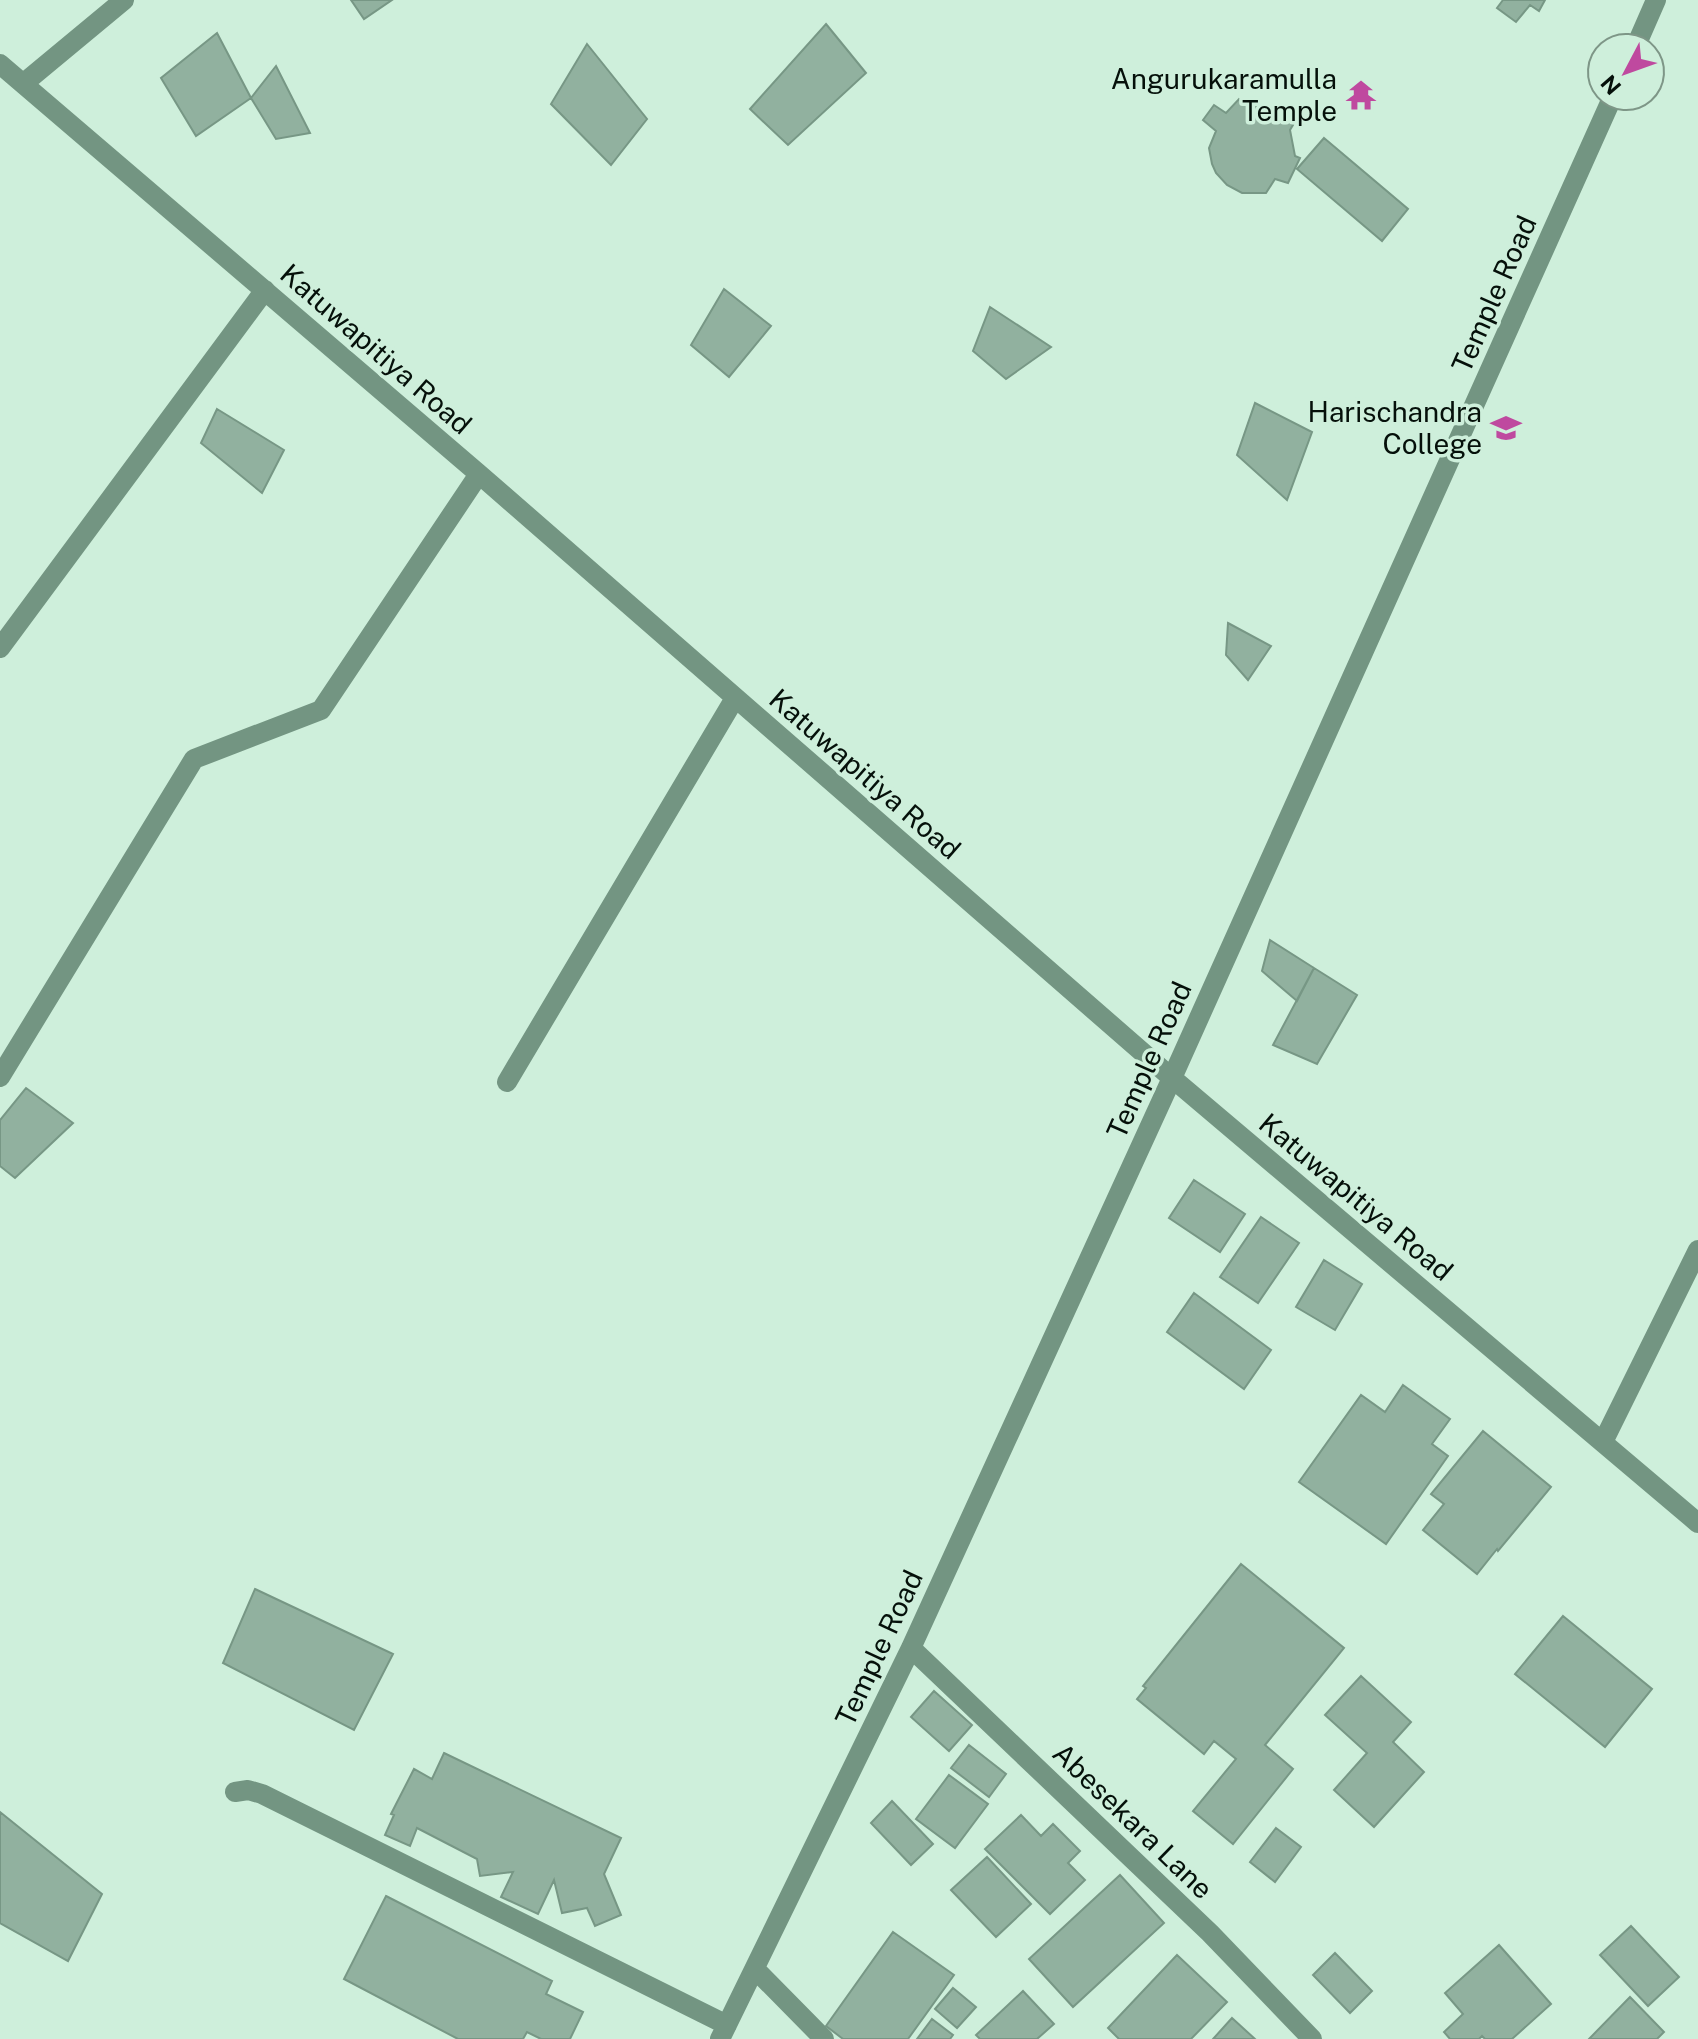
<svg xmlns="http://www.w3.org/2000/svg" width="1698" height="2039" font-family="'Public Sans',sans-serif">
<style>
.building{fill:#91b19f;stroke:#779785;stroke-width:2}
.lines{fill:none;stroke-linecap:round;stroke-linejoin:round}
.minor{stroke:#739582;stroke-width:20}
.labels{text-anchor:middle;stroke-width:7;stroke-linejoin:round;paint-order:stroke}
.poi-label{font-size:28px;fill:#05100a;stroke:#ceefdb;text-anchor:end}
.street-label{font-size:28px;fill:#05100a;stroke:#ceefdb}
</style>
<rect width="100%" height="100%" fill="#ceefdb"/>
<path class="building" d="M351,0H392L364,19Z
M1503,0H1545L1539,11L1530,5L1516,22L1497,8Z
M826,24L866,73L788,145L750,109Z
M217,33L251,98L196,136L161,78Z
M587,44L647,119L611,165L551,104Z
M276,66L310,133L276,139L251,98Z
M1239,99L1252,109L1258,105L1273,110L1293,125L1290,130L1295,156L1300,158L1288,183L1275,179L1266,193H1242L1227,185L1216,173L1212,164L1209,148L1216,131L1203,120L1214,105L1226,113Z
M1324,138L1408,209L1382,241L1297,169Z
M724,289L771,326L729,377L691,345Z
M990,307L1051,347L1006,379L973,351Z
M1255,403L1312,432L1287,500L1237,455Z
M217,409L284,450L262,493L201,443Z
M1228,623L1271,646L1248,680L1226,655Z
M1270,940L1314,968L1297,1001L1262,971Z
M1314,968L1357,995L1317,1064L1273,1045Z
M26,1088L73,1123L15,1178L0,1166V1120Z
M1194,1180L1245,1214L1220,1252L1169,1218Z
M1261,1217L1299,1243L1258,1303L1220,1277Z
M1324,1260L1362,1284L1335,1330L1296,1307Z
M1194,1293L1271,1350L1244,1389L1167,1332Z
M1403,1385L1450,1419L1432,1444L1448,1456L1386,1544L1299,1482L1361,1395L1385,1412Z
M1483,1431L1551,1487L1498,1551L1497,1549L1477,1574L1423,1530L1444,1504L1431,1494Z
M1241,1564L1344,1648L1265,1745L1293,1769L1233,1844L1193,1811L1236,1759L1214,1741L1204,1754L1137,1699L1146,1688L1143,1686Z
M255,1589L393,1654L354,1730L223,1663Z
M1563,1616L1652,1689L1605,1747L1515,1674Z
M1361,1676L1411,1722L1393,1742L1424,1772L1374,1827L1334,1790L1367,1753L1325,1715Z
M934,1691L972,1725L949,1751L911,1717Z
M969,1745L1006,1774L989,1797L951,1768Z
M444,1753L621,1838L604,1874L621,1915L595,1926L587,1908L562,1913L554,1880L538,1914L501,1897L513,1872L480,1876L477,1859L417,1828L410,1846L385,1835L394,1815L391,1814L414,1769L432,1779Z
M949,1775L988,1804L955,1848L916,1819Z
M892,1801L933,1844L911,1865L871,1823Z
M0,1812L102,1894L68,1961L0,1923Z
M1021,1815L1041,1836L1053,1824L1080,1851L1068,1863L1085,1880L1050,1914L985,1849Z
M1276,1828L1301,1847L1275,1882L1250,1862Z
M987,1857L1031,1904L996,1937L951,1890Z
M1120,1875L1164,1923L1073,2007L1029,1959Z
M386,1896L552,1981L546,1994L583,2012L570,2039H541L527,2032L523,2039H458L344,1979Z
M1631,1926L1679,1977L1648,2006L1600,1955Z
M893,1932L954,1975L908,2039H843L826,2026Z
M1499,1945L1551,2004L1512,2039H1485L1482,2036L1479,2039H1450L1444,2032L1463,2014L1445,1993Z
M1335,1953L1372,1991L1350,2013L1313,1975Z
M1177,1955L1227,2002L1191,2039H1119L1108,2028Z
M953,1988L976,2007L957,2028L935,2009Z
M1023,1991L1054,2024L1037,2039H980L976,2035Z
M1630,1997L1664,2032L1657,2039H1589Z
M1232,2018L1255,2039H1213Z
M932,2019L953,2035L950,2039H917Z"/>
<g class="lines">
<path class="minor" d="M1635,48L1656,0
M0,64L479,474L1172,1078L1698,1523
M24,83L124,0
M0,648L265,290
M0,1077L194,759L321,710L479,474
M507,1082L735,698
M1603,1442L1698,1250
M911,1648L1210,1933L1312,2039
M235,1792L248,1790L262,1794L727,2025
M755,1969L824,2039
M720,2039L911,1648L1172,1078L1613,96"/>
</g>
<defs>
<g id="temple-bare" transform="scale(2.4)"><path d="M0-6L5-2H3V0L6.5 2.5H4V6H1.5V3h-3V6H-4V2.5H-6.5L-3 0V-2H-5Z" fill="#bf499f" stroke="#ceefdb" stroke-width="2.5" paint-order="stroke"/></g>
<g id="school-bare" transform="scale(2.4)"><path d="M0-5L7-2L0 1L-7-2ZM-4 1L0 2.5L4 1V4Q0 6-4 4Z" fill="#bf499f" stroke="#ceefdb" stroke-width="2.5" paint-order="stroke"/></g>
</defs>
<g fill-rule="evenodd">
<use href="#temple-bare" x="1361" y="95"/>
<use href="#school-bare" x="1506" y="428"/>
</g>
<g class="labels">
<g class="poi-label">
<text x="1337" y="89">Angurukaramulla<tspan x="1337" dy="32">Temple</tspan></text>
<text x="1482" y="422">Harischandra<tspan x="1482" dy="32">College</tspan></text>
</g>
<g class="street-label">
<text transform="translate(1494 294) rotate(-66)" y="10">Temple Road</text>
<text transform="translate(376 349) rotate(41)" y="10">Katuwapitiya Road</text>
<text transform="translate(865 774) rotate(41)" y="10">Katuwapitiya Road</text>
<text transform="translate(1149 1060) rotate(-66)" y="10">Temple Road</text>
<text transform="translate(1356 1197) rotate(40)" y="10">Katuwapitiya Road</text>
<text transform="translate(879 1648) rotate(-65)" y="10">Temple Road</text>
<text transform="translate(1133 1821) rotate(44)" y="10">Abesekara Lane</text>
</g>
</g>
<g transform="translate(1626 72) rotate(229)"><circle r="38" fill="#ceefdb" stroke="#7e9687" stroke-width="2"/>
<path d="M0-6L14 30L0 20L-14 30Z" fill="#bf499f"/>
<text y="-12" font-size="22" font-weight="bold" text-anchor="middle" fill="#05100a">N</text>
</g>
</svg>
